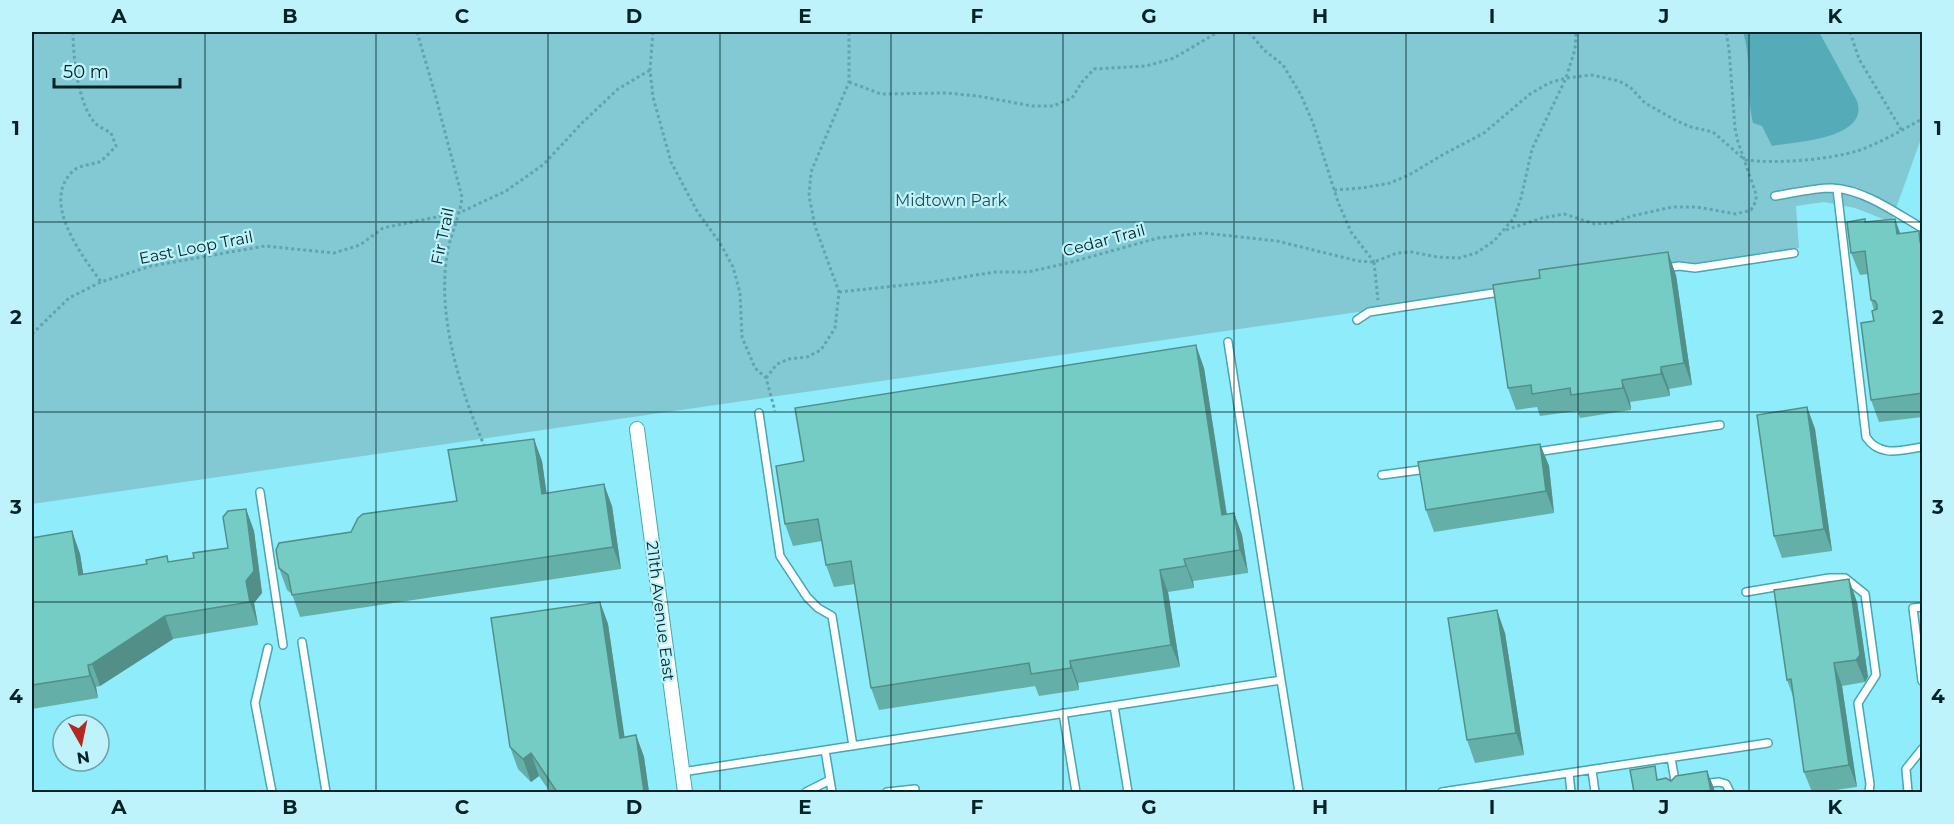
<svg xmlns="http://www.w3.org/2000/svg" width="1954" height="824" font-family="Montserrat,sans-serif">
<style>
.green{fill:#83c9d3}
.water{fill:#55acb8}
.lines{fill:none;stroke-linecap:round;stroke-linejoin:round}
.service-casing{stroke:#46a6b3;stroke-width:10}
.minor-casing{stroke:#46a6b3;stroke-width:16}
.path{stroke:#5ea5af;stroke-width:3;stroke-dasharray:3 3;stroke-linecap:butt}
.service{stroke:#fff;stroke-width:7}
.minor{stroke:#fff;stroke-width:14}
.wall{fill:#65afa9}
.shaded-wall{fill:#528f89}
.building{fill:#75ccc4;stroke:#528f89;stroke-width:1.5}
.grid{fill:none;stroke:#032226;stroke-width:1.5;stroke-opacity:0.55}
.labels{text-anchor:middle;stroke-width:4.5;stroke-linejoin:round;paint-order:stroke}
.park-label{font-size:16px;fill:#254d53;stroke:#bef3fb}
.street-label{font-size:16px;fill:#032226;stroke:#bef3fb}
.neatline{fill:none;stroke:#032226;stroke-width:2}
.grid-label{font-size:20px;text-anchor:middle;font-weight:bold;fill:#032226}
</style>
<rect width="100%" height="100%" fill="#8fecfa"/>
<path class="green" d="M32,32H1922V136L1891,222L1855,208L1824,202L1796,206L1799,248L32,504Z"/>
<path class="water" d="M1743,32H1819L1857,101C1870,139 1795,142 1772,146L1762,126L1753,123C1746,93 1752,61 1743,32Z"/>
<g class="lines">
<g class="service-casing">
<path id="service" d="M1837,189L1866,437C1880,458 1901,450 1922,447
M1775,196C1793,193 1814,188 1832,188C1863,189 1896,213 1922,228
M1666,268L1679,266L1695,268L1794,253
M1357,320L1369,312L1500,292
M759,413L780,556L807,597L818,608L832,616L853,746
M1536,452L1720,425
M1382,475L1427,469
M260,492L283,645
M1746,592L1829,578H1845L1865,594L1876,675L1858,703L1870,784L1869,792
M1922,607L1913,608L1922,681
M302,642L326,792
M268,648L255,703L272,792
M1281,680L1299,792
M1114,706L1128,792
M1063,713L1076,792
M825,750L832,792
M1671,758L1677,792
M1592,770L1595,792
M682,772L1281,680L1228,342
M1569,773L1571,792
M1702,784L1719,782L1726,784L1730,792
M806,792L830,780
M887,792L915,789
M1442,792L1768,743
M1908,792L1906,769L1922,749"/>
</g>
<g class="minor-casing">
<path id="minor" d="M637,429L685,792"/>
</g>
<path class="path" d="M73,32C73,56 78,104 95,123C99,127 106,130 111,133L116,146C111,151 105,159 99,162C91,165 79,165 73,171C40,202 82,255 101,282
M417,32L435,94L462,197C460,217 450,235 447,255C437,316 460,390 484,445
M653,32L650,70L653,97L671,162L697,211L720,243L733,267L740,293L742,337L755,368L766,378L775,411
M1249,32L1264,50L1283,65L1301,95L1313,123L1338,202L1351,232L1374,262
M1850,32L1859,59L1902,131
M849,82L881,94L946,93L978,96L1032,106H1053L1072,98L1082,82L1094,69L1146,66L1174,58L1218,32
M1745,160C1777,164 1829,160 1860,150C1882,142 1902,130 1922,119
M1334,190L1362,188L1390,183L1409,175L1444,154L1484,133L1530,94L1549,83L1566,78L1575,49L1576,32
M1506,230L1542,218L1564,214L1595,224L1612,223L1632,216L1672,207H1697L1736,214L1751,210L1756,201V194L1738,142L1735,128L1729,49L1726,32
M1374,262L1378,300
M839,292L933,282L995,272H1028L1068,263L1158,238L1203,233L1277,241L1358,261L1374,262L1397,253L1412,252L1437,257L1459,258L1476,253L1494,241L1514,218L1521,198L1532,149L1566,78L1592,75L1619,81L1630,87L1645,103L1677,121L1691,127L1713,132L1745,160
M32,334L69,298L101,282L151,266L265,246L334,253L360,245L383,228L461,212L506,191L544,164L582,123L618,89L650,70
M766,378L777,364L789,359L807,357L821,350L835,328L839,292L815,226L809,196L811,172L849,82V32"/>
<use href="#service" class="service"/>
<use href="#minor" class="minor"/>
</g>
<path class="wall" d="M1866,222L1901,234L1919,231L1923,241V417L1879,422L1871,400L1874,310L1871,300L1868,274L1860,275L1851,253Z
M1676,275L1692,385L1669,389L1670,396L1630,402L1631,410L1580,418L1577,411L1540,416L1537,407L1516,410L1508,388Z
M1204,368L1227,514L1234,513L1242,535L1248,573L1193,581L1194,588L1168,592L1180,667L1078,683L1079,690L1039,696L1035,686L879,710L871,688L855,584L834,587L826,565L822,541L793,546L785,524L804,461Z
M1807,407L1815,429L1832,551L1782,558L1774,536Z
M1540,444L1549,466L1554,513L1434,532L1426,510Z
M542,461L546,493L612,506L621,569L300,617L292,594L287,590L279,568L351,532L457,501Z
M246,509L254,531L262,593L254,603L258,625L173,639L100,686L96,687L98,698L32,709V538L72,531L80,554L83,574L194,558L228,548Z
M600,602L608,624L624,737L636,735L644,757L649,792H550L539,776L531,782L518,769L510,747Z
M1857,602L1868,677L1865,682L1842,686L1857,787L1821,792H1812L1804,772L1794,699L1787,680Z
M1505,633L1524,755L1475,763L1467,740Z"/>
<path class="shaded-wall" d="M1895,219L1903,241L1897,234Z
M1668,252L1676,275L1692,385L1684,363Z
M1196,345L1204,368L1230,537L1222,515Z
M1661,367L1669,389L1670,396L1661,374Z
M1622,380L1630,402L1631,410L1623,388Z
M1807,407L1815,429L1832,551L1824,529Z
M534,439L542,461L550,516L542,494Z
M1540,444L1549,466L1554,513L1546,491Z
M604,484L612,506L621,569L613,547Z
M246,509L254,531L262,593L254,603L258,625L250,602L246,581Z
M1234,513L1242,535L1248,573L1240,550Z
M72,531L80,554L87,597L79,575Z
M1184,559L1193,581L1194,588L1186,566Z
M1160,570L1168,592L1180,667L1171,645Z
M1849,579L1857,602L1868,677L1865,682L1856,660Z
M600,602L608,624L628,760L620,738Z
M1497,610L1505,633L1524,755L1516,733Z
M165,616L173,639L100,686L92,664Z
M1070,661L1078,683L1079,690L1071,668Z
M1834,663L1842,686L1857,787L1849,765Z
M88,665L96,687L98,698L90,676Z
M636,735L644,757L649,792H644Z
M531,753L539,776L531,782L523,759Z
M1707,771L1714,788V792H1711Z"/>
<path class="building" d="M1865,219V222L1895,219L1897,234L1919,231L1920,242H1923V393L1871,400L1861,323L1874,321L1872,311L1877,309V305L1875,301L1871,300L1865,251L1851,253L1847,222Z
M1668,252L1684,363L1661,367V374L1622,380L1623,388L1571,395L1570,388L1532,394L1531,385L1508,388L1493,285L1540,278L1539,270Z
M1196,345L1222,515L1234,513L1240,550L1184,559L1186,566L1160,570L1171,645L1070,661L1071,668L1031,674L1029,663L871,688L851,561L826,565L818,519L785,524L776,466L804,461L795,408Z
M1807,407L1824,529L1774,536L1757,415Z
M534,439L542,494L604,484L613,547L292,595L288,575L279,568L276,550L279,543L351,532L358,518L363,514L457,501L448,450Z
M1540,444L1546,491L1426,510L1418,462Z
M246,509L254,571L246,581L250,602L165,616L92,664L88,665L90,676L32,685V538L72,531L79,575L147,564L146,560L167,556L168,562L194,558L193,553L228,548L223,517L228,511Z
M1849,579L1860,655L1856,660L1834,663L1849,765L1804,772L1791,679L1787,680L1774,590Z
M600,602L620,738L636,735L644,792H557L531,753L523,759L510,747L491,618Z
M1497,610L1516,733L1467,740L1448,618Z
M1655,766L1657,780L1666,778L1671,781L1676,776L1707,771L1711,792H1634L1630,770Z"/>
<path class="grid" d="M205,32V792M376,32V792M548,32V792M720,32V792M891,32V792M1063,32V792M1234,32V792M1406,32V792M1578,32V792M1749,32V792M32,222H1922M32,412H1922M32,602H1922"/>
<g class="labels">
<g class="park-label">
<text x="951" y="206">Midtown Park</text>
</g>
<g class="street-label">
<text transform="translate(442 236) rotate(-78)" y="6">Fir Trail</text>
<text transform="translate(1104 240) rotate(-15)" y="6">Cedar Trail</text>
<text transform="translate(196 247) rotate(-11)" y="6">East Loop Trail</text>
<text transform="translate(661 611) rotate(83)" y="6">211th Avenue East</text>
</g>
</g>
<rect width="1954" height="824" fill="none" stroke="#bef3fb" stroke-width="66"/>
<g transform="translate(81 743) rotate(171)"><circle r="28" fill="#bef3fb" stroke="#739fa6" stroke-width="1.5"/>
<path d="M0-4.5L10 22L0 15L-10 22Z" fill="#b62722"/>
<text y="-9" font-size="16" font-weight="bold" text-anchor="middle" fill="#032226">N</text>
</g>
<path d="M54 78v9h126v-9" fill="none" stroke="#032226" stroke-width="3"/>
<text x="63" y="78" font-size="18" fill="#032226" stroke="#bef3fb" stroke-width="4.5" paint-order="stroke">50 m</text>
<rect x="33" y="33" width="1888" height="758" class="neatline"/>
<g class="grid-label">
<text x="119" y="23">A</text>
<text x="290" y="23">B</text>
<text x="462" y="23">C</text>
<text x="634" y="23">D</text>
<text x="805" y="23">E</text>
<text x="977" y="23">F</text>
<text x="1149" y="23">G</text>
<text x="1320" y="23">H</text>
<text x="1492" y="23">I</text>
<text x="1664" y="23">J</text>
<text x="1835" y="23">K</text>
<text x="16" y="135">1</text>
<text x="1938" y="135">1</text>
<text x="16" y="324">2</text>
<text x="1938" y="324">2</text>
<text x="16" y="514">3</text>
<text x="1938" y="514">3</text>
<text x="16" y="703">4</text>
<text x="1938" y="703">4</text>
<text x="119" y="814">A</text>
<text x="290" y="814">B</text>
<text x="462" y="814">C</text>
<text x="634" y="814">D</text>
<text x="805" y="814">E</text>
<text x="977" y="814">F</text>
<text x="1149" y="814">G</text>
<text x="1320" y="814">H</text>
<text x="1492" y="814">I</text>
<text x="1664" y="814">J</text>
<text x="1835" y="814">K</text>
</g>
</svg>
